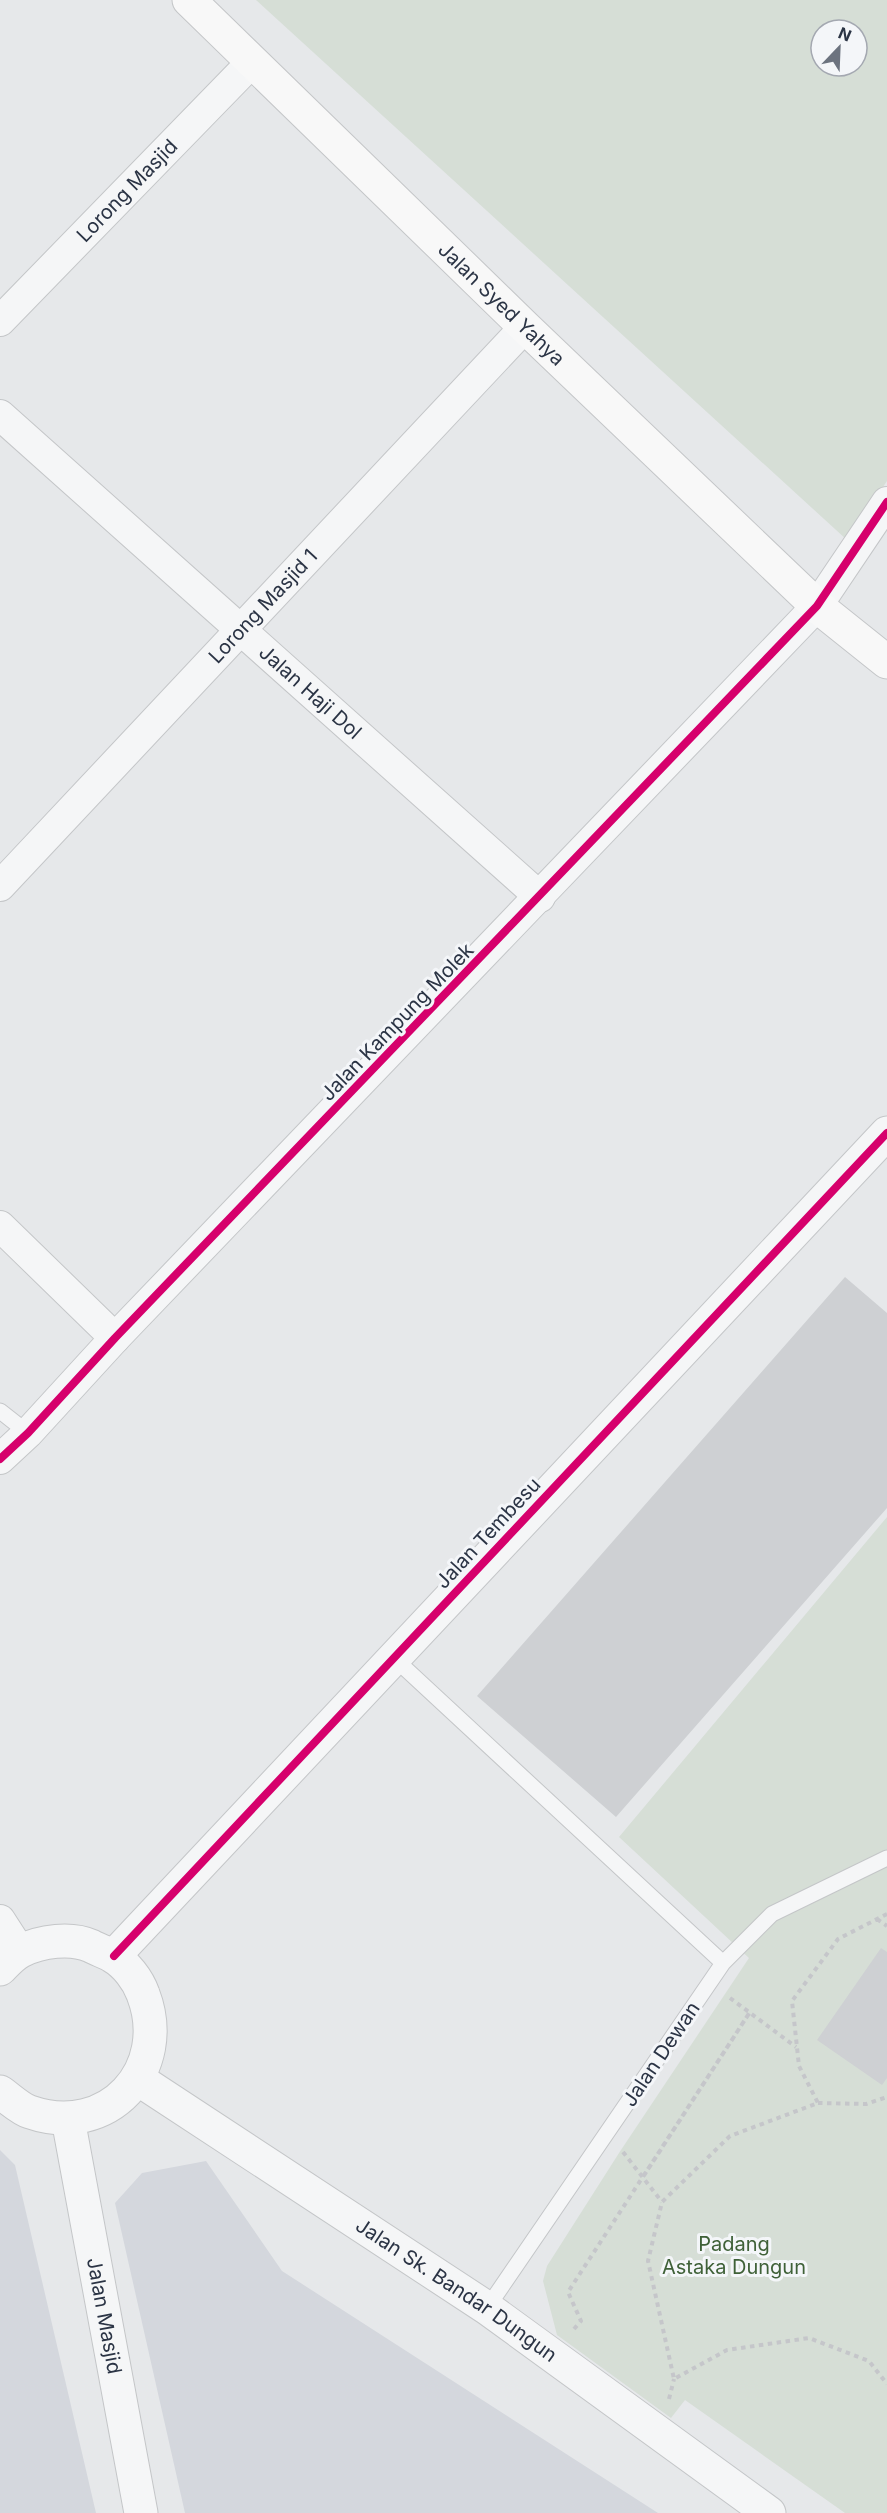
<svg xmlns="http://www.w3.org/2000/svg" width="887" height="2513" font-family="Inter,sans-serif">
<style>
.built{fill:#d4d7dd}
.green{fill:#d6ded6;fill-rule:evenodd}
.building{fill:#ced0d3}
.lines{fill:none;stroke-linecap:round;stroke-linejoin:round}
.service-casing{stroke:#c4c6c8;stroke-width:17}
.minor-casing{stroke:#c4c6c8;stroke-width:32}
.tertiary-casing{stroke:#c4c6c8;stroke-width:35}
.secondary-casing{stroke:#c4c6c8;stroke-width:35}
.path{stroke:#c5c6ca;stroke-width:4;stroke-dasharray:4.5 4.5;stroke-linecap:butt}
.service{stroke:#f5f6f7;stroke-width:15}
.minor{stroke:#f5f6f7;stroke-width:30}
.tertiary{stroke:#f5f6f7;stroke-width:33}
.secondary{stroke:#f8f8f8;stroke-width:33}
.cycleway-casing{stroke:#f4f6f9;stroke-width:11}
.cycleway{stroke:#d6006c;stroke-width:8}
.labels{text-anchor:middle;stroke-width:6;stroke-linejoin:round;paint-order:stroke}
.street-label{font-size:20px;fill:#2b3445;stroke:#f4f6f9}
.park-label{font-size:20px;fill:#3f6138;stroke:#f4f6f9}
</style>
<rect width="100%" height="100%" fill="#e6e8ea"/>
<path class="built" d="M0,2150L15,2165L96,2513H0Z
M206,2161L282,2271L658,2513H185L115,2203L142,2173Z"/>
<path class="green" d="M256,0H887V481L847,540ZM821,30H857V66H821Z
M887,1517V2513H845L685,2400L671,2418L557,2335L543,2281L547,2266L619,2153L749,1958L619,1837Z"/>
<path class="building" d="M845,1277L887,1313V1508L616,1817L477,1696Z
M881,1948L887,1952V2078L882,2085L817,2040Z"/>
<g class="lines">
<g class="service-casing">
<path id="service" d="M0,1411L28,1433
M394,1658L723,1963
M487,2308L723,1963L772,1914L887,1858"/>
</g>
<g class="minor-casing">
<g id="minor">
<path id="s1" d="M0,321L253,61"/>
<path id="s2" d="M0,415L540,897"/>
<path id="s3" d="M0,886L525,327"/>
<path d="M0,1226L115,1338"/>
<path d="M0,1459L28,1433L115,1338L817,606L887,502"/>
<path d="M0,1920L20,1951"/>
</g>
</g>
<g class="tertiary-casing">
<g id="tertiary">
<path d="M114,1956L887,1133"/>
<path d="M0,1969C6,1963 13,1955 21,1951C41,1941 71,1937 91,1946C98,1950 106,1952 112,1956C126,1964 138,1980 143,1994C172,2069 108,2139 30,2112C20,2109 9,2098 0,2092"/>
<path id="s4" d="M138,2079L487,2308L769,2513"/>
<path id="s5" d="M68,2119L141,2513"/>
</g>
</g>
<g class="secondary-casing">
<g id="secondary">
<path id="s6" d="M189,0L525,327L817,606L887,662"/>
</g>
</g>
<path class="path" d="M887,1914L838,1939L792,2001L799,2066L818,2103L730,2136L662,2202L648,2261L674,2379L727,2350L809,2338L869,2361L887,2384
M877,1919L887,1926
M730,1998L796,2047
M818,2103L866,2104L887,2097
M623,2152L662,2202
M574,2329L581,2321L568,2292L750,2012L643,2177
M669,2399L674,2379"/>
<use href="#service" class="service"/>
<use href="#minor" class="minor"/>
<use href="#tertiary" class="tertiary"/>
<use href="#secondary" class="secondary"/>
<g class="cycleway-casing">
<path id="cycleway" d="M0,1459L28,1433L115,1338L817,606L887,502
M114,1956L887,1133"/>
</g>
<use href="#cycleway" class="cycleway"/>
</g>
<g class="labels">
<g class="street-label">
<text dy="7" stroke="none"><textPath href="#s1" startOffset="182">Lorong Masjid</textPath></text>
<text dy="7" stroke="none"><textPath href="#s6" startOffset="436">Jalan Syed Yahya</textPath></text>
<text dy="7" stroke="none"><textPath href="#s3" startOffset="384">Lorong Masjid 1</textPath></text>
<text dy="7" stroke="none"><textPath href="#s2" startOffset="416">Jalan Haji Dol</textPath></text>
<text transform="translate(397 1022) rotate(-46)" y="7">Jalan Kampung Molek</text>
<text transform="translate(488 1533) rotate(-47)" y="7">Jalan Tembesu</text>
<text transform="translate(661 2054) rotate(-56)" y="7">Jalan Dewan</text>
<text dy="7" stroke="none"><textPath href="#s4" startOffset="382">Jalan Sk. Bandar Dungun</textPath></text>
<text dy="7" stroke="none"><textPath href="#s5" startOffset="200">Jalan Masjid</textPath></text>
</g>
<g class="park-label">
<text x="734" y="2251">Padang<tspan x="734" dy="23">Astaka Dungun</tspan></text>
</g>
</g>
<g transform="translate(839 48) rotate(23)"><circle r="28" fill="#f4f6f9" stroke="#a4a8b1" stroke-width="1.5"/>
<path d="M0-4.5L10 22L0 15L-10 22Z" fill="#6c737f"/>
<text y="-9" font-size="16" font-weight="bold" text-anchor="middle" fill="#2b3445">N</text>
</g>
</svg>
